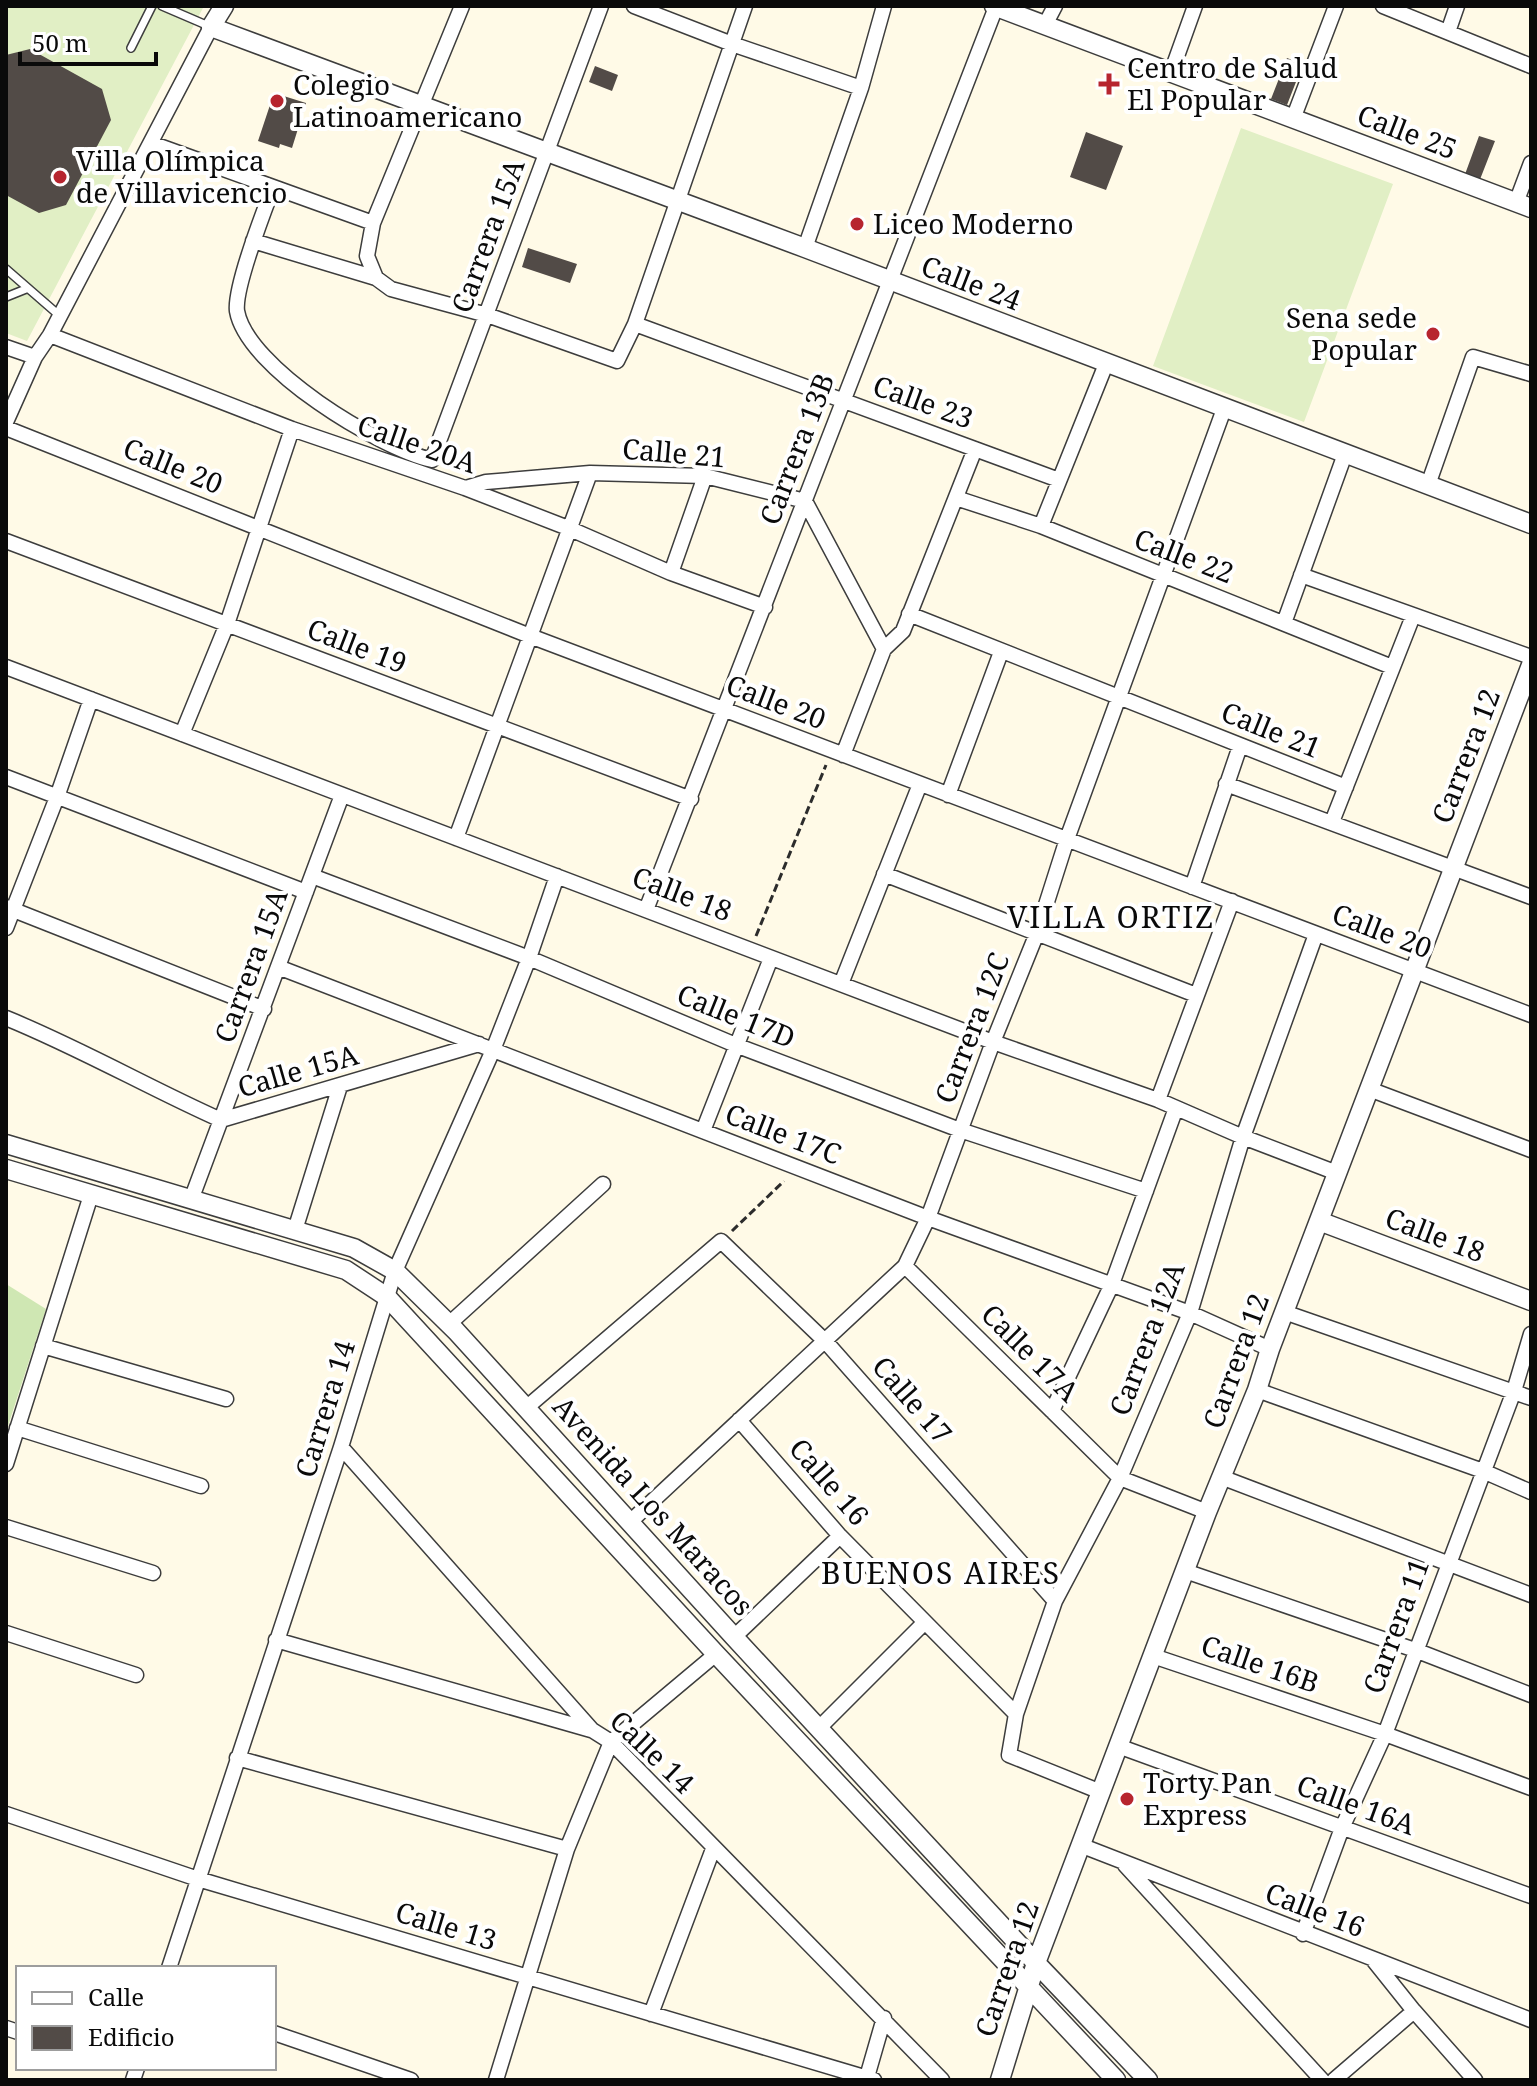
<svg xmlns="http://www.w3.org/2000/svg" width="1537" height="2086" font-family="'Noto Serif',serif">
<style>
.green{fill:#cfe7b3}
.pitch{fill:#e1efc5}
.building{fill:#524b47}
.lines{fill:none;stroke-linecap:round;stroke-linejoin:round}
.service-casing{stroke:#3d3d3d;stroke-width:10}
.minor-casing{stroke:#3d3d3d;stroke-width:17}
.tertiary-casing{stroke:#3d3d3d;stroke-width:21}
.path{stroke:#2c2c2c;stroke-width:3;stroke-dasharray:8 4;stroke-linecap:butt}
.service{stroke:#fff;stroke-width:7}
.minor{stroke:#fff;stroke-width:14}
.tertiary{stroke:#fff;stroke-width:18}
.poi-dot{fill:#b7252f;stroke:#fff;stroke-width:3}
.labels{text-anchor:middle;stroke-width:8;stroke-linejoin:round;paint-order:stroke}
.poi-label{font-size:28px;fill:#0a0a0a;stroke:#fff;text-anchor:start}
.street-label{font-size:28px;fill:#0a0a0a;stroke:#fff}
.neighbourhood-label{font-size:30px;letter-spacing:2px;fill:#0a0a0a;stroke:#fff}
</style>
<rect width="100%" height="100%" fill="#fffae7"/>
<path class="green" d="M6,1284L46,1309L6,1432Z"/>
<path class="pitch" d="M6,6H204L27,341L6,333Z
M1241,128L1393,184L1304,422L1153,366Z"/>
<path class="building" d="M30,49L102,89L111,120L66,205L39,213L6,195V55Z
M1287,58L1303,64L1287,105L1271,99Z
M595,66L618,75L612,91L589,82Z
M274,93L306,103L292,148L280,144L279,148L258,141Z
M1086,132L1123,146L1106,190L1070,177Z
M1479,136L1495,141L1479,182L1464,177Z
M528,248L577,264L570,283L522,267Z"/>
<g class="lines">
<g class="service-casing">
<path id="service" d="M162,6L211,27
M131,48L152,6
M6,269L60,316
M6,297L26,289"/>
</g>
<g class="minor-casing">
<path id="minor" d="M634,6L732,44L861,88
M1383,6L1531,66
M1045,25L1055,6
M1448,32L1457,6
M1171,73L1195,6
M1293,119L1336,6
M151,143L373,223
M273,187C264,211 234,288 237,311C247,368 379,448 432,460
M1516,203L1531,163
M253,241L376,278L391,289L487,315L617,361L635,324L745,6
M805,248L861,88L884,6
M376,278L367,256L373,223L462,6
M635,324L1059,480
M50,335L292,429L465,488L568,528L671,573L765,607
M6,347L35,357
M6,422L35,357L50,335L211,27
M6,428L530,636L1531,1015
M432,460L601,6
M1428,485L1473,357L1531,374
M466,488L486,482L590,473L705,476L805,501L884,649
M956,498L1041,526L1392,667
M1041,526L1106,364
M6,541L691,799
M671,573L705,476
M1301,575L1531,657
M909,614L1346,787
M1284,623L1345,454
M6,667L993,1042L1158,1100L1243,1137L1337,1173
M182,734L227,624L292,429
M843,755L884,649L903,631L975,449
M6,777L306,892
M1226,784L1531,897
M948,795L1001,652
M1332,822L1413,616
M456,838L590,473
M884,874L1196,995
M312,876L529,958L738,1046L960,1130L1146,1191
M1192,887L1240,746
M6,907L264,1009
M646,910L996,7
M6,928L57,797L91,699
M278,967L928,1218L1190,1313L1270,1349
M841,984L920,784
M6,1018C80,1048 149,1088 221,1120L479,1044
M1369,1089L1531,1150
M1158,1100L1232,901
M703,1131L771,958
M191,1200L342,795
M295,1230L340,1086
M905,1266L1120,1478L1207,1512
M1284,1312L1531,1398
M449,1324L603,1184
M43,1346L226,1399
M1257,1390L1483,1471L1531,1492
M526,1408L721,1241L826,1342L1055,1601
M1052,1411L1112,1284L1176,1108
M739,1420L840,1536L1016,1714
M17,1428L201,1486
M341,1447L592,1730L611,1742L942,2080
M6,1464L91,1195
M1221,1477L1531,1595
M631,1521L905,1266L928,1218L993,1042L1037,933L1067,839L1224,409
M6,1527L153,1573
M1185,1571L1415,1650L1531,1695
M6,1633L136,1675
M734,1637L840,1536
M276,1640L591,1730
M1153,1656L1385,1734L1531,1788
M820,1727L924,1623
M1118,1746L1531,1896
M237,1758L567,1849
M1101,1792L1009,1755L1016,1714L1055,1601L1120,1478L1190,1313L1243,1137L1316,934
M6,1814L198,1879L874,2080
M1080,1845L1531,2020
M1125,1865L1322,2080
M1303,1934L1342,1828L1385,1734L1514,1391L1531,1334
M1374,1961L1414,2011L1475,2080
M169,1968L341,1447L395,1271L493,1050L529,958L557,876
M651,2014L713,1849
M6,2028L18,2032
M274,2033L411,2080
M867,2077L884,2018
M133,2080L137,2068
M496,2080L567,1849L611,1742L716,1654
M1334,2080L1414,2011"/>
</g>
<g class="tertiary-casing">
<path id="tertiary" d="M224,6L211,27L805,248L1531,524
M994,6L1531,208
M6,1144L354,1248L395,1271L456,1331L734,1637L1036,1963L1148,2080
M6,1169L346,1270L387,1297L716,1654L1116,2080
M1319,1221L1531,1301
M1000,2080L1036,1963L1207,1512L1257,1390L1270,1349L1531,665"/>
</g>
<path class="path" d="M756,936L826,765
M732,1231L784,1181"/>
<use href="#service" class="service"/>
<use href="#minor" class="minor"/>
<use href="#tertiary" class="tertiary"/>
</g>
<g class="poi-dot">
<path d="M1105 72h8v8h8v8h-8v8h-8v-8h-8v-8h8z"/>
<circle cx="277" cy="101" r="8"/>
<circle cx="60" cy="177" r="8"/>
<circle cx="857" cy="224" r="8"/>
<circle cx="1433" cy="334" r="8"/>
<circle cx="1127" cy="1799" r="8"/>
</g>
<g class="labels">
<g class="poi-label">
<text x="1127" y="78">Centro de Salud<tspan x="1127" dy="32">El Popular</tspan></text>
<text x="293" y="95">Colegio<tspan x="293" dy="32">Latinoamericano</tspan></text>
<text x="76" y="171">Villa Olímpica<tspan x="76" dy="32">de Villavicencio</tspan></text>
<text x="873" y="234">Liceo Moderno</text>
<text x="1417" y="328" text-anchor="end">Sena sede<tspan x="1417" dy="32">Popular</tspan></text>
<text x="1143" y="1793">Torty Pan<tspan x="1143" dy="32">Express</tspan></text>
</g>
<g class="street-label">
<text transform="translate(1407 132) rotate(21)" y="10">Calle 25</text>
<text transform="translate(488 236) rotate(-70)" y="10">Carrera 15A</text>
<text transform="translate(971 283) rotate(21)" y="10">Calle 24</text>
<text transform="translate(923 402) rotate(20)" y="10">Calle 23</text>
<text transform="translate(417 444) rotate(19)" y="10">Calle 20A</text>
<text transform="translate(797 449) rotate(-69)" y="10">Carrera 13B</text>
<text transform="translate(674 453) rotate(5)" y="10">Calle 21</text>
<text transform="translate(173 466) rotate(22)" y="10">Calle 20</text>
<text transform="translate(1184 556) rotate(21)" y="10">Calle 22</text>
<text transform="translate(357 646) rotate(21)" y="10">Calle 19</text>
<text transform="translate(776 702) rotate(21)" y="10">Calle 20</text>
<text transform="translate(1271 730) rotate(22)" y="10">Calle 21</text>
<text transform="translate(1466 756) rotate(-69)" y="10">Carrera 12</text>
<text transform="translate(682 894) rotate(21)" y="10">Calle 18</text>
<text transform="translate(1382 931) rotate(21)" y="10">Calle 20</text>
<text transform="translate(251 966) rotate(-70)" y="10">Carrera 15A</text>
<text transform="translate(736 1016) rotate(22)" y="10">Calle 17D</text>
<text transform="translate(972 1028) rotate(-69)" y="10">Carrera 12C</text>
<text transform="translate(298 1071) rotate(-16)" y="10">Calle 15A</text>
<text transform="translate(783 1134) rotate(21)" y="10">Calle 17C</text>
<text transform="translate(1435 1235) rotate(21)" y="10">Calle 18</text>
<text transform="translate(1147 1339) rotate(-69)" y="10">Carrera 12A</text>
<text transform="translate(1030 1353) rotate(45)" y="10">Calle 17A</text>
<text transform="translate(1236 1361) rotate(-70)" y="10">Carrera 12</text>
<text transform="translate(912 1400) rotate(49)" y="10">Calle 17</text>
<text transform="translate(325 1409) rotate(-73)" y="10">Carrera 14</text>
<text transform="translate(829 1482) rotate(49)" y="10">Calle 16</text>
<text transform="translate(653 1506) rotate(48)" y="10">Avenida Los Maracos</text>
<text transform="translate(1396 1626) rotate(-70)" y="10">Carrera 11</text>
<text transform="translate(1260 1664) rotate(19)" y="10">Calle 16B</text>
<text transform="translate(652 1752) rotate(44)" y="10">Calle 14</text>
<text transform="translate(1356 1805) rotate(20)" y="10">Calle 16A</text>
<text transform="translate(1315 1910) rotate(21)" y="10">Calle 16</text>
<text transform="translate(446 1926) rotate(17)" y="10">Calle 13</text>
<text transform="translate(1007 1969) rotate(-71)" y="10">Carrera 12</text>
</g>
<g class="neighbourhood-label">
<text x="1111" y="928">VILLA ORTIZ</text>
<text x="941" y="1584">BUENOS AIRES</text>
</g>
</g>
<rect width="1537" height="2086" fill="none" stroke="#0a0a0a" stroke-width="16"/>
<rect x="16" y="1966" width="260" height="104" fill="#ffffff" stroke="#9d9d9d" stroke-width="2"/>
<rect x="32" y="1992" width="40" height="12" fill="#ffffff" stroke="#9d9d9d" stroke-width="2"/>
<text x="88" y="2006" font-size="24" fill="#0a0a0a">Calle</text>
<rect x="32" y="2026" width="40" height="24" fill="#524b47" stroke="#9d9d9d" stroke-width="2"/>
<text x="88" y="2046" font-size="24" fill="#0a0a0a">Edificio</text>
<path d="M20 52v12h136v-12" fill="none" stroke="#0a0a0a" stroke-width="4"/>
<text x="32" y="52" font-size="24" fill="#0a0a0a" stroke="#ffffff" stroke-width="6" paint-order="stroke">50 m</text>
</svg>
